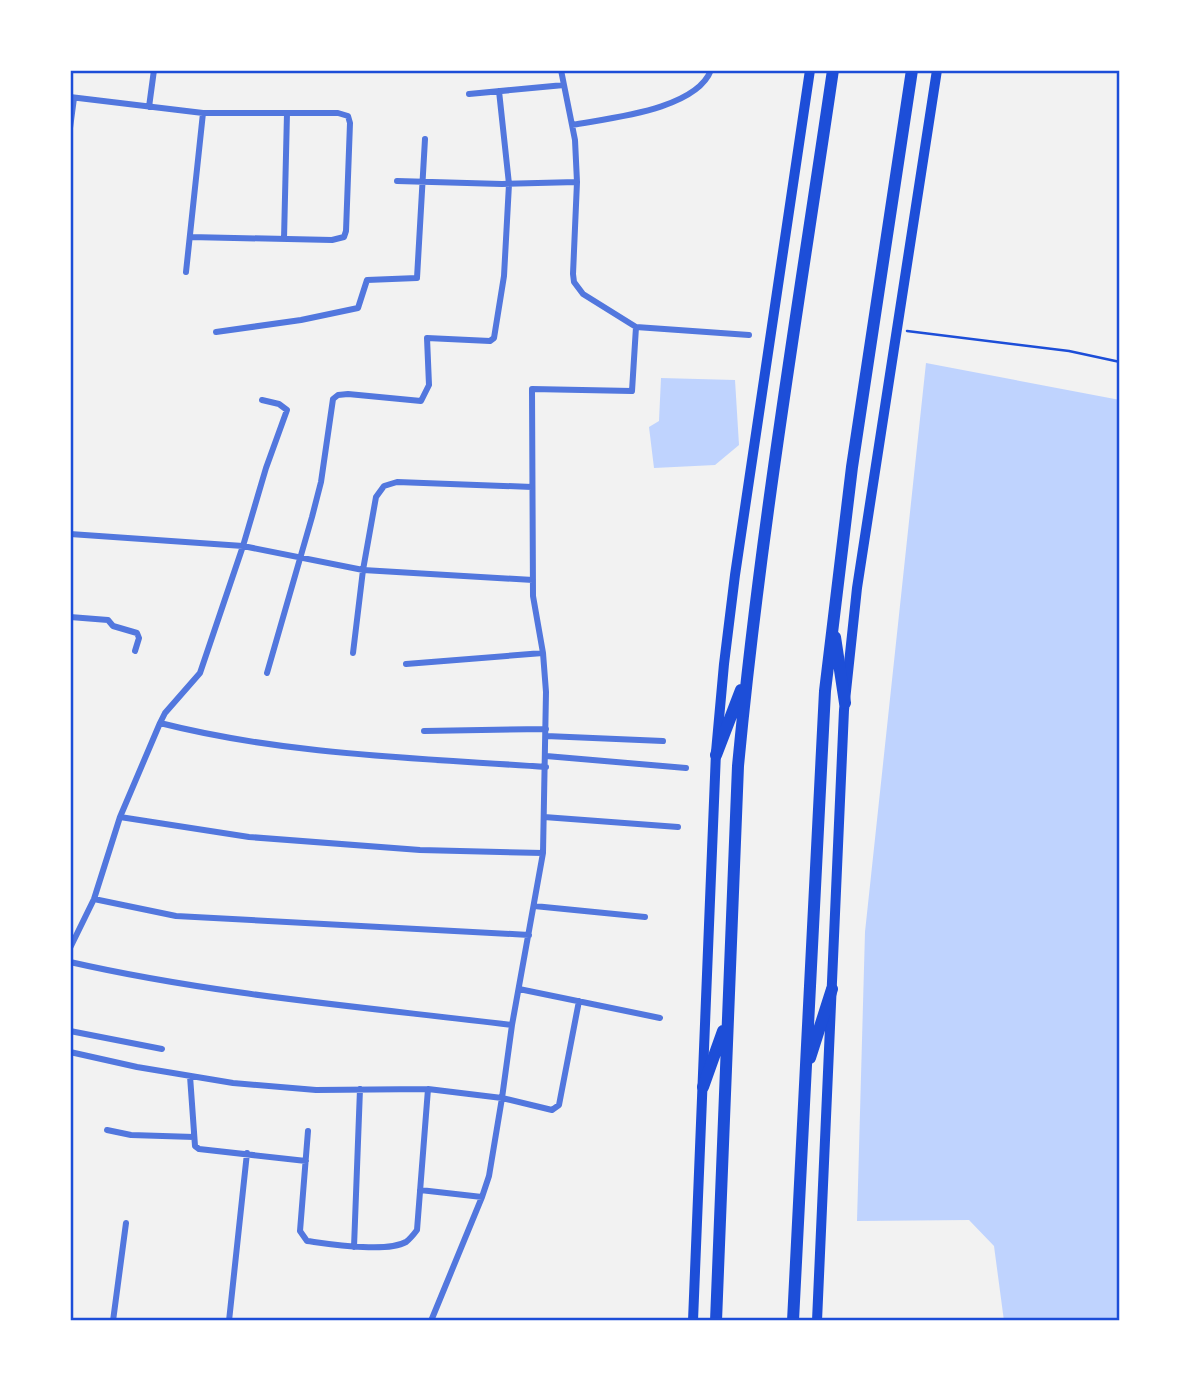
<svg xmlns="http://www.w3.org/2000/svg" width="1190" height="1391" font-family="'Golos Text',sans-serif">
<style>
.water{fill:#bfd3fe}
.lines{fill:none;stroke-linecap:round;stroke-linejoin:round}
.path{stroke:#1d4ed8;stroke-width:2.5}
.minor{stroke:#5277de;stroke-width:6}
.primary{stroke:#1d4ed8;stroke-width:10}
.motorway{stroke:#1d4ed8;stroke-width:12}
.neatline{fill:none;stroke:#1d4ed8;stroke-width:2.5}
</style>
<rect width="100%" height="100%" fill="#f2f2f2"/>
<path class="water" d="M926,363L1120,400V1321H1004L994,1246L969,1220L857,1221L865,932Z
M661,378L735,380L739,445L715,465L654,468L649,427L659,421Z"/>
<g class="lines">
<path class="path" d="M907,331L1069,351L1120,362"/>
<path class="minor" d="M561,70L575,140L577,182L573,274L574,282L583,294L636,327L749,335
M469,94L564,85
M70,97L203,113H338L348,116L350,123L346,231L344,237L332,240L190,237
M149,107L154,70
M572,125C609,118 696,110 711,70
M70,128L74,98
M397,181L502,184L577,182
M284,239L287,113
M186,272L203,113
M216,332L301,320L358,308L367,280L417,278L425,139
M70,534L243,546L363,570L533,580
M70,617L108,620L113,626L137,633L139,638L135,651
M353,653L363,570L376,497L384,486L397,482L532,487
M406,664L543,653
M267,673L312,517L321,482L333,399L338,395L348,394L421,401L429,385L427,338L490,341L494,338L504,276L509,184L499,91
M160,723C286,755 417,758 546,767
M424,731L546,729
M546,736L663,741
M546,756L686,768
M120,817L249,837L420,850L543,853
M544,817L678,827
M94,899L176,916L529,935
M534,906L645,917
M70,948L94,899L120,817L160,723L165,713L200,673L243,546L266,468L287,410L279,404L262,400
M70,962C215,995 364,1007 512,1025
M519,989L660,1018
M70,1031L162,1049
M70,1052L137,1067L233,1083L316,1090L428,1089L502,1098L512,1025L543,853L546,692L543,653L533,596L532,389L632,391L636,327
M190,1076L195,1146L199,1149L306,1161
M107,1130L131,1135L194,1137
M308,1131L300,1231L307,1241C330,1244 386,1253 406,1242C410,1239 414,1234 417,1230L428,1089
M420,1190L482,1197
M354,1247L360,1089
M113,1321L126,1223
M229,1321L247,1153
M431,1321L482,1197L489,1176L502,1098L552,1110L559,1105L579,1001"/>
<path class="primary" d="M693,1321L716,752L724,664L735,575L810,70
M817,1321L844,710L857,588L937,70"/>
<path class="motorway" d="M835,637L845,703
M716,755L741,690
M810,1058L832,989
M703,1087L723,1031
M716,1321L738,766C760,533 799,302 833,70
M793,1321L825,691L852,467L912,70"/>
</g>
<rect width="1190" height="1391" fill="none" stroke="#ffffff" stroke-width="144"/>
<rect x="72" y="72" width="1046" height="1247" class="neatline"/>
</svg>
